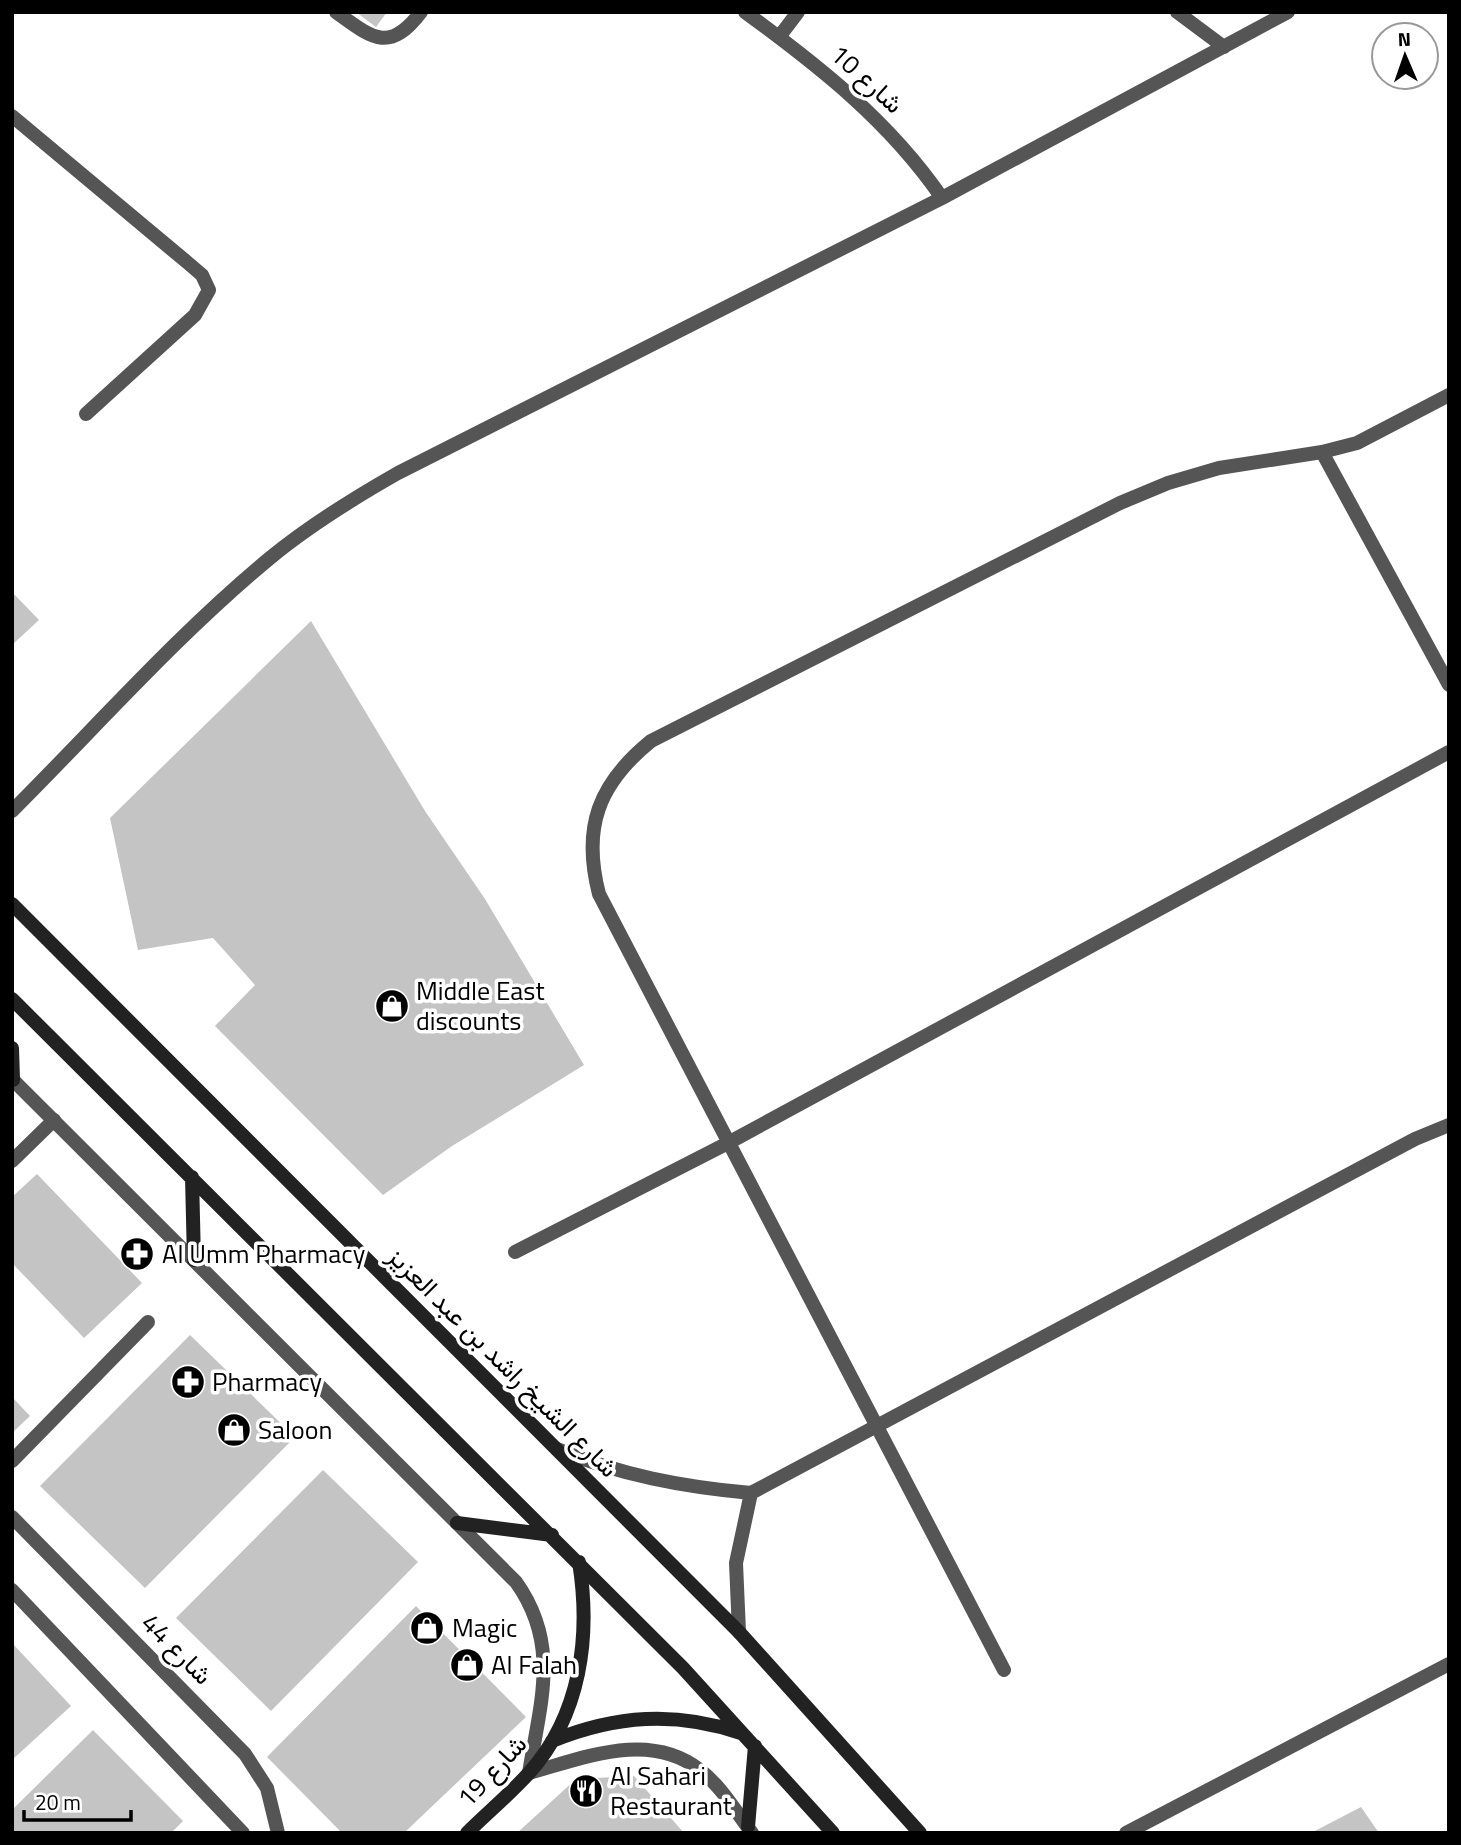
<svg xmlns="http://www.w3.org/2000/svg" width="1461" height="1845" font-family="'Titillium Web',Vazirmatn,sans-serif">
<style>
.building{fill:#c4c4c4}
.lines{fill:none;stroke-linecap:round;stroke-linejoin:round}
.lane{stroke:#555;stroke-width:14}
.street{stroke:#555;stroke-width:14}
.secondary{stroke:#222;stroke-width:14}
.labels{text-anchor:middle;stroke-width:7;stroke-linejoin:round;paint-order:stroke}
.street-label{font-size:26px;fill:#000;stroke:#fff}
.poi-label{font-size:26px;fill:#000;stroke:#fff;text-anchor:start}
</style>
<rect width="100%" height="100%" fill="#fff"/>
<path class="building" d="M356,12H387L376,27Z
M12,592L39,620L12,645Z
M311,621L425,811L485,899L584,1065L452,1146L383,1195L215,1026L255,985L213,938L138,950L110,818Z
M37,1174L142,1283L84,1338L12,1263V1197Z
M190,1335L295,1437L145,1588L40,1486Z
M12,1397L30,1416L12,1433Z
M323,1470L418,1562L271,1711L176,1618Z
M416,1606L526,1717L404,1833H342L267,1757Z
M12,1643L71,1706L12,1760Z
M93,1730L183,1821L171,1833H12V1810Z
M634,1776L684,1833H517L576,1779Z
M1361,1807L1379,1833H1311Z"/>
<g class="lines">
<path class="lane" d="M336,12C372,38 389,54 421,12
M779,37L798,12
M1322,452L1449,685
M12,1161L54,1120
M515,1252L728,1143L1449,752
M557,1449C620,1475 683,1487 751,1493L1415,1139L1449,1125
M12,1461L148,1322
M739,1632L736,1563L751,1493
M1004,1670L599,894C582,828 598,784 651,741L1120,503L1168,483L1219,468L1322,452L1357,443L1449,395"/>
<path class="street" d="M745,12C820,67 889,121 942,198
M1177,12L1224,47
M12,116L188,263L202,275L209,290L195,315L86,414
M12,811C97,726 178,634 270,558C310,525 354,498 398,473L942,198L1288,12
M12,1079L516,1582C561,1645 540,1703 529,1773C584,1758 649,1730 700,1770C721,1786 736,1812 752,1833
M12,1517L245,1754L267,1788L278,1833
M12,1590L243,1833
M1126,1833L1449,1664"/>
<path class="secondary" d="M12,904L739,1632L920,1833
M12,999L683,1668L833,1833
M12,1048L13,1080
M192,1177L194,1260
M457,1523L552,1535
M552,1741C616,1715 675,1711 741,1733
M748,1827L755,1746
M467,1833C487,1813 510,1794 529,1773C581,1715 591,1636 579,1562"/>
</g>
<defs>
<g id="shop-disc" transform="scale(1.75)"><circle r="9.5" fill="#000" stroke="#fff"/><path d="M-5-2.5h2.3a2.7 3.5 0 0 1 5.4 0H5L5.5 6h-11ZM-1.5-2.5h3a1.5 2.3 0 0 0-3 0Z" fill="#fff"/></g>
<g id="pharmacy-disc" transform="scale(1.75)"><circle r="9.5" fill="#000" stroke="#fff"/><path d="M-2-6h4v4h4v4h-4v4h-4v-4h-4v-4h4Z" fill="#fff"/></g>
<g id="restaurant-disc" transform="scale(1.75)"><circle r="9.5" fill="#000" stroke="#fff"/><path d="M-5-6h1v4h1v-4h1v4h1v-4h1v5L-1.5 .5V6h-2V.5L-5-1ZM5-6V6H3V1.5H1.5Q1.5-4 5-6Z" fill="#fff"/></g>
</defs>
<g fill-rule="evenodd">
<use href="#shop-disc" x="392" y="1006"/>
<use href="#pharmacy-disc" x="137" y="1254"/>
<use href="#pharmacy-disc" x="188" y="1382"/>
<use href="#shop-disc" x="234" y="1430"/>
<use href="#shop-disc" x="427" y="1628"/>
<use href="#shop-disc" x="467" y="1665"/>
<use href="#restaurant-disc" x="586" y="1791"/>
</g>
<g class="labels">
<g class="street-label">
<text transform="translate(867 79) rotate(42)" y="9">شارع 10</text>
<text transform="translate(503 1362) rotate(45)" y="9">شارع الشيخ راشد بن عبد العزيز</text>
<text transform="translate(177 1649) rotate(45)" y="9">شارع 44</text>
<text transform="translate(492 1771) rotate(-47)" y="9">شارع 19</text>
</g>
<g class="poi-label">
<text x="416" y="1000">Middle East<tspan x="416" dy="30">discounts</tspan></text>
<text x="162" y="1263">Al Umm Pharmacy</text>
<text x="212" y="1391">Pharmacy</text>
<text x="258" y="1439">Saloon</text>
<text x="452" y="1637">Magic</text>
<text x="491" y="1674">Al Falah</text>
<text x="610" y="1785">Al Sahari<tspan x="610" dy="30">Restaurant</tspan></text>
</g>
</g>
<rect width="1461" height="1845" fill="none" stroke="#000000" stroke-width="28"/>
<g transform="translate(1405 56) rotate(358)"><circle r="33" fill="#ffffff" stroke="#999999" stroke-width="2"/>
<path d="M0-5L12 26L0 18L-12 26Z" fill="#000000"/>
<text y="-10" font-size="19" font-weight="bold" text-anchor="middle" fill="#000000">N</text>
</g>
<path d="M24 1810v10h107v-10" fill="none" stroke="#000000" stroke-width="3.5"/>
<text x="35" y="1810" font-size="21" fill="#000000" stroke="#ffffff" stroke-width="5" paint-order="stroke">20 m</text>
</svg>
